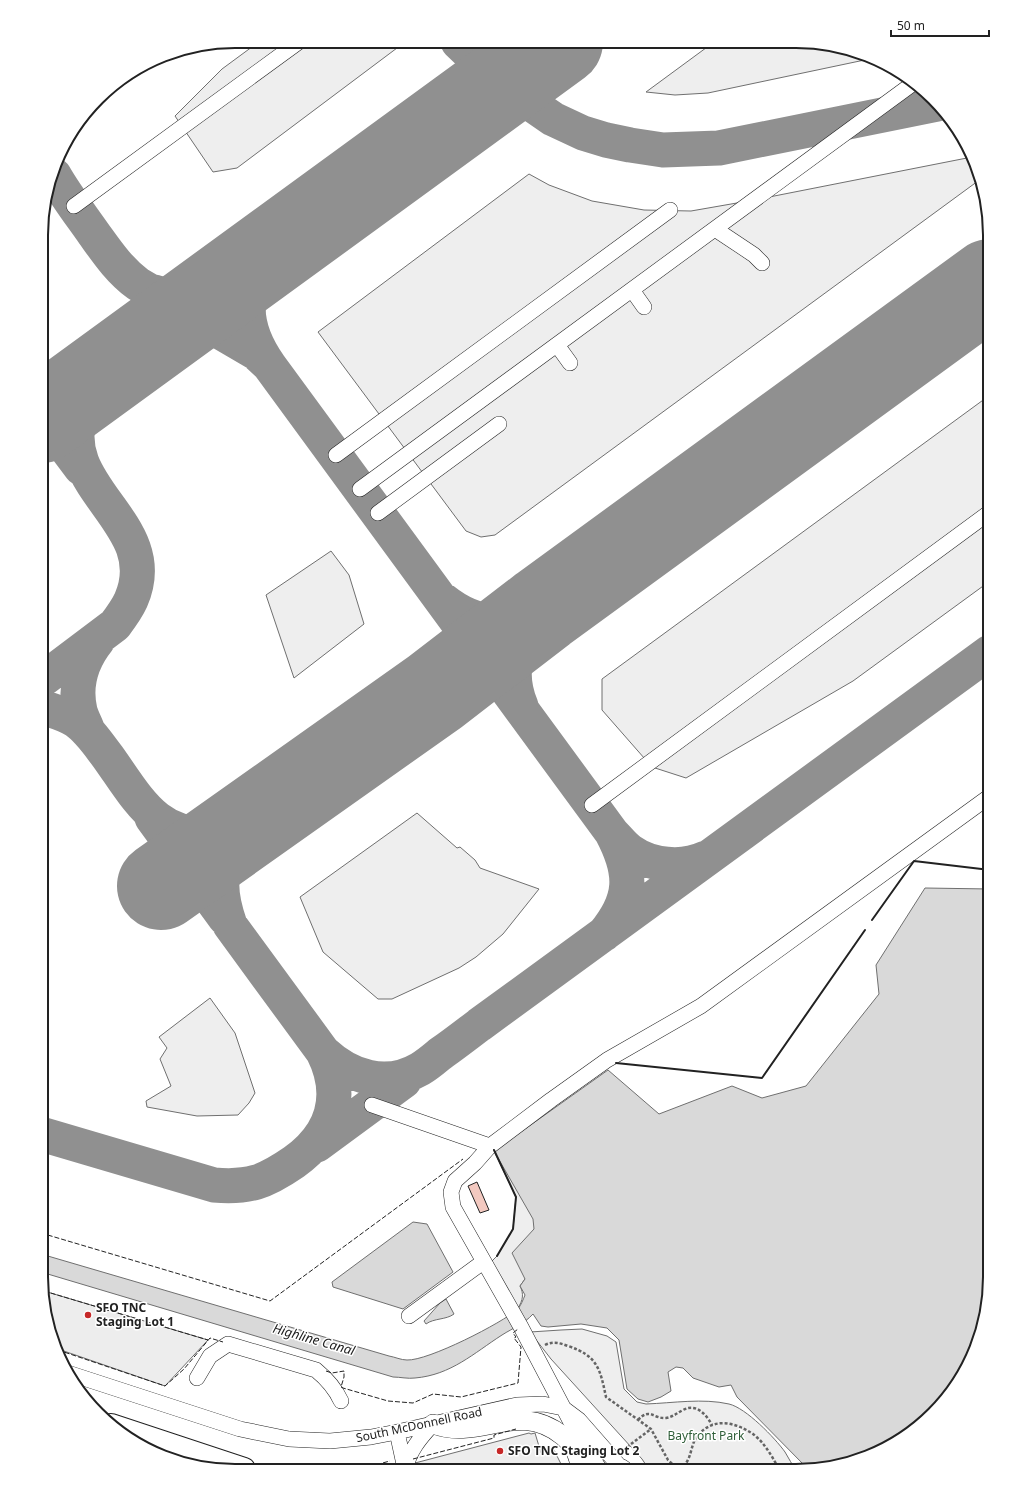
<svg xmlns="http://www.w3.org/2000/svg" width="1031" height="1512" font-family="'Noto Sans',sans-serif">
<style>
.green{fill:#eee;stroke:#6f6f6f}
.parking{fill:#ededed;stroke:#6f6f6f}
.water{fill:#d9d9d9;stroke:#6f6f6f}
.lines{fill:none;stroke-linecap:round;stroke-linejoin:round}
.taxiway{stroke:#909090;stroke-width:35}
.runway{stroke:#909090;stroke-width:88}
.building{fill:#f3c9c0;stroke:#222}
.minor-casing{stroke:#222;stroke-width:16}
.major-casing{stroke:#222;stroke-width:20}
.highway-casing{stroke:#222;stroke-width:24}
.path{stroke:#646464;stroke-width:2.5;stroke-dasharray:3 2;stroke-linecap:butt}
.minor{stroke:#fff;stroke-width:15}
.major{stroke:#fff;stroke-width:19}
.highway{stroke:#fff;stroke-width:22}
.fence{stroke:#222;stroke-width:1;stroke-dasharray:5 2;stroke-linecap:butt}
.wall{stroke:#222;stroke-width:2}
.poi-dot{fill:#c62828;stroke:#fff;stroke-width:1.5}
.labels{text-anchor:middle;stroke-width:3;stroke-linejoin:round;paint-order:stroke}
.poi-label{font-size:12px;font-weight:bold;fill:#222;stroke:#fff;text-anchor:start}
.street-label{font-size:12px;fill:#222;stroke:#fff}
.park-label{font-size:12px;fill:#2f5e38;stroke:#fff}
.water-label{font-size:13px;font-style:italic;fill:#222;stroke:#fff}
.rim{fill:none;stroke:#222;stroke-width:2}
</style>
<rect width="100%" height="100%" fill="#fff"/>
<path class="green" d="M260,41H390L397,48L237,168L213,172L175,116L222,69Z
M714,42L822,43L870,56L874,58L708,93L675,95L646,92Z
M972,157L978,181L495,535L481,537L466,531L318,332L529,174L549,185L592,201L644,210L691,211L754,200Z
M990,395V581L853,681L686,778L652,767L602,710V679Z
M331,551L349,575L364,624L294,678L266,595Z
M417,813L457,848L460,847L475,860L480,868L539,889L503,934L476,957L459,968L392,999H378L323,952L300,897Z
M210,998L235,1033L255,1093L249,1103L238,1115L197,1116L147,1107L146,1101L171,1086L160,1059L167,1048L159,1037Z
M529,1126L543,1218L525,1279L520,1286C524,1294 523,1300 518,1308L491,1262L497,1256L513,1229L516,1197L494,1151Z
M582,1329L607,1336L616,1342L624,1389L637,1402L646,1404C673,1403 703,1398 729,1404C746,1408 775,1438 785,1452C789,1458 792,1465 796,1471H650L642,1459L551,1359L530,1332L561,1330Z"/>
<path class="parking" d="M44,1291L208,1340L165,1386L58,1349Z
M529,1433L531,1434L535,1433L541,1453H545L554,1450L561,1464L551,1468L550,1470H417L415,1463Z"/>
<path class="water" d="M925,888L990,889V1290L980,1340L957,1385L924,1423L882,1451L806,1469L804,1465L737,1397L731,1385L719,1387L693,1378L683,1368L676,1367L668,1372L671,1391L661,1397L648,1402L638,1399L627,1389L619,1340L607,1328L581,1324L548,1327L541,1326L533,1314C524,1324 513,1328 502,1335C474,1353 451,1375 415,1378C408,1379 400,1377 393,1377L41,1272V1254L389,1356C395,1357 401,1360 407,1360C428,1361 502,1323 518,1309C521,1305 523,1300 525,1295L520,1286L525,1279L512,1253L534,1229L533,1219L494,1151L608,1070L659,1114L732,1086L762,1098L806,1086L879,994L876,965Z
M413,1222L427,1224L453,1272L403,1309L333,1287L332,1282Z
M446,1299L454,1314C446,1320 434,1318 426,1324L424,1321L440,1303Z"/>
<g class="lines">
<path class="taxiway" d="M458,42L502,84L553,119L583,133L606,140L630,145L663,150L719,148L937,104
M54,175C66,196 80,214 94,234C107,252 119,270 138,284L256,353L269,365L612,833C633,873 633,899 604,934
M154,292C204,308 223,280 262,256C268,253 274,249 280,246
M269,365C253,342 242,314 252,286C257,274 266,263 275,253
M42,382C66,388 88,379 110,371
M42,416L81,468
M443,600C463,616 487,626 513,619C523,617 533,612 543,609
M42,680L115,625C121,617 127,609 131,600C165,522 52,489 82,410C88,395 100,383 110,371
M521,706C505,667 519,640 543,609
M42,707C53,711 66,714 76,721C89,730 98,744 108,757C138,799 157,840 217,834C227,832 237,828 246,825
M88,731C86,725 82,718 80,711C74,685 82,660 98,640
M152,818L225,918
M612,833C618,839 623,846 630,851C651,866 682,869 706,858
M323,1052C350,1077 386,1089 420,1069C427,1065 434,1059 440,1054C453,1045 466,1035 479,1025L990,652
M41,1134L214,1185C249,1188 265,1182 294,1162C333,1134 345,1096 323,1052L230,925C214,879 222,866 246,825
M317,1145L404,1081"/>
<path class="runway" d="M42,419L559,42
M161,886L435,692L543,609L990,283"/>
</g>
<path class="building" d="M477,1182L489,1210L480,1213L468,1186Z"/>
<g class="lines">
<g class="minor-casing">
<path id="minor" d="M74,206L300,41
M715,229L754,255L762,263
M632,290L644,307
M557,345L570,363
M336,455L670,210
M360,489L915,82
M378,513L499,424
M592,805L990,512
M372,1105L490,1146
M409,1316L483,1262
M68,1373L240,1429L289,1439L330,1441L371,1437L397,1432L517,1405L543,1404L563,1408L579,1420L622,1469
M197,1378L210,1356L228,1344L316,1370C327,1379 335,1388 341,1401
M397,1432L405,1469
M405,1470C409,1451 420,1438 433,1424
M600,1470L575,1430L521,1327L453,1207L451,1192L455,1181L475,1163L490,1146L551,1100L607,1060L701,1006L990,796"/>
</g>
<g class="major-casing">
<path id="major" d="M433,1424C481,1442 517,1399 563,1436C574,1445 580,1456 580,1470
M620,1471L622,1469L624,1471"/>
</g>
<g class="highway-casing">
<path id="highway" d="M111,1425L244,1469"/>
</g>
<path class="path" d="M545,1345C553,1341 560,1343 568,1346C598,1356 600,1369 606,1397L651,1429L668,1460L680,1471
M638,1420C650,1407 653,1419 666,1418C673,1417 677,1413 683,1410C696,1403 706,1414 712,1425
M627,1447L651,1429
M680,1470C682,1468 685,1466 686,1463C692,1455 691,1443 698,1435C714,1417 735,1422 753,1434C765,1443 773,1458 780,1471"/>
<use href="#minor" class="minor"/>
<use href="#major" class="major"/>
<use href="#highway" class="highway"/>
<path class="fence" d="M41,1233L270,1301L463,1159
M44,1291L208,1340
M58,1350L165,1386L184,1369L210,1338L223,1342
M326,1371L332,1373L344,1371V1377L341,1387L343,1388L388,1401L413,1403L433,1394L461,1397L518,1383L521,1347L514,1338L516,1337L513,1333L518,1329
M413,1459L494,1438V1435L516,1429
M356,1470L390,1461"/>
<path class="wall" d="M872,920L914,861L990,870
M616,1063L762,1078L865,930
M494,1150L516,1197L513,1229L497,1256"/>
</g>
<g class="poi-dot">
<circle cx="88" cy="1315" r="4"/>
<circle cx="500" cy="1451" r="4"/>
</g>
<g class="labels">
<g class="poi-label">
<text x="96" y="1312">SFO TNC<tspan x="96" dy="14">Staging Lot 1</tspan></text>
<text x="508" y="1455">SFO TNC Staging Lot 2</text>
</g>
<g class="street-label">
<text transform="translate(419 1425) rotate(-12)" y="4">South McDonnell Road</text>
</g>
<g class="park-label">
<text x="706" y="1440">Bayfront Park</text>
</g>
<g class="water-label">
<text transform="translate(314 1339) rotate(16)" y="5">Highline Canal</text>
</g>
</g>
<path d="M0 0H1031V1512H0ZM235 48H796A187 187 0 0 1 983 235V1277A187 187 0 0 1 796 1464H235A187 187 0 0 1 48 1277V235A187 187 0 0 1 235 48Z" fill="#fff" fill-rule="evenodd"/>
<path class="rim" d="M235 48H796A187 187 0 0 1 983 235V1277A187 187 0 0 1 796 1464H235A187 187 0 0 1 48 1277V235A187 187 0 0 1 235 48Z"/>
<path d="M891 30v6h98v-6" fill="none" stroke="#222222" stroke-width="2"/>
<text x="897" y="30" font-size="12" fill="#222222" stroke="#ffffff" stroke-width="3" paint-order="stroke">50 m</text>
</svg>
